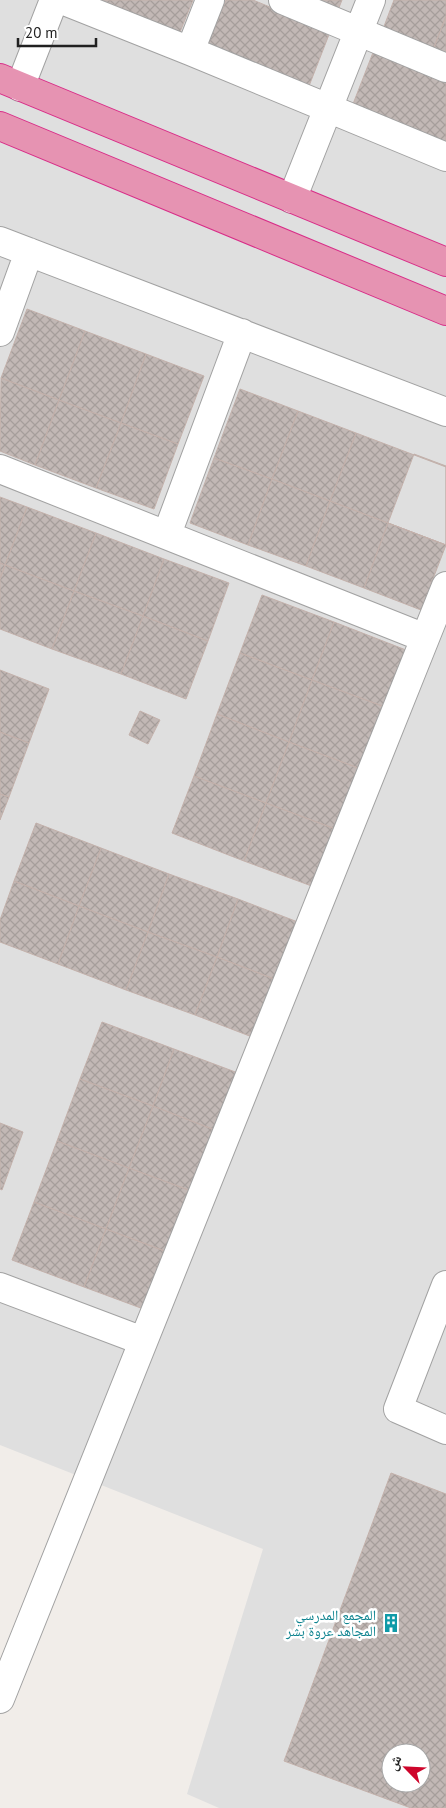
<svg xmlns="http://www.w3.org/2000/svg" width="446" height="1808" font-family="'PT Sans','Noto Naskh Arabic',sans-serif">
<style>
.residential{fill:#dfdfdf;fill-rule:evenodd}
.building{fill:url(#building-cross-hatch);stroke:#c3b1ab;fill-rule:evenodd}
.lines{fill:none;stroke-linecap:round;stroke-linejoin:round}
.minor-casing{stroke:#a2a2a2;stroke-width:30}
.highway-casing{stroke:#d82d88;stroke-width:30}
.minor{stroke:#fff;stroke-width:28}
.highway{stroke:#e693b2;stroke-width:28}
.labels{text-anchor:middle;stroke-width:5;stroke-linejoin:round;paint-order:stroke}
.culture-label{font-size:14px;fill:#0d838f;stroke:#fff;text-anchor:end}
</style>
<defs>
<pattern id="building-cross-hatch" width="8" height="8" patternUnits="userSpaceOnUse" patternTransform="scale(1.25)"><rect width="8" height="8" fill="#c2b8b5"/><path d="M0 0l8 8M0 8l8-8" fill="none" stroke="#a69e9b"/></pattern>
</defs>
<rect width="100%" height="100%" fill="#f1ede9"/>
<path class="residential" d="M0,0H446V1808H219L187,1794L263,1549L0,1445ZM391,1753H421V1783H391Z"/>
<path class="building" d="M102,0H193L180,32Z
M226,0H253L330,32L309,86L208,44Z
M313,0H342L338,10Z
M394,0H446V16L433,50L383,29Z
M446,16V55L433,50Z
M374,50L446,80V143L353,104Z
M27,309L85,331L59,400L1,378Z
M85,331L146,354L121,423L59,400Z
M146,354L204,376L178,444L121,423Z
M1,378L59,400L35,465L0,451Z
M240,389L298,411L272,479L214,458Z
M59,400L121,423L96,488L35,465Z
M298,411L356,433L330,501L272,479Z
M121,423L178,444L154,509L96,488Z
M356,433L446,467V545L330,501Z
M414,454L446,466V545L388,523Z
M214,458L272,479L248,545L190,523Z
M272,479L330,501L306,566L248,545Z
M0,497L27,507L5,565L0,563Z
M330,501L388,523L364,588L306,566Z
M27,507L96,533L74,591L5,565Z
M388,523L446,545L421,610L364,588Z
M96,533L164,559L143,616L74,591Z
M164,559L229,583L208,641L143,616Z
M0,563L5,565L0,579Z
M5,565L74,591L52,649L0,629V579Z
M74,591L143,616L121,674L52,649Z
M262,595L334,622L312,680L240,653Z
M143,616L208,641L186,699L121,674Z
M334,622L406,650L385,707L312,680Z
M240,653L312,680L289,742L217,714Z
M0,670L49,689L29,743L0,732Z
M312,680L385,707L361,769L289,742Z
M140,711L160,720L148,744L129,735Z
M217,714L289,742L266,803L194,776Z
M0,732L29,743L9,797L0,794Z
M289,742L361,769L338,830L266,803Z
M194,776L266,803L244,861L172,833Z
M0,794L9,797L0,820Z
M266,803L338,830L317,888L244,861Z
M36,823L101,848L79,906L14,881Z
M101,848L169,874L148,932L79,906Z
M169,874L238,899L217,957L148,932Z
M14,881L79,906L58,964L0,942V920Z
M238,899L303,924L282,982L217,957Z
M79,906L148,932L126,990L58,964Z
M148,932L217,957L195,1015L126,990Z
M217,957L282,982L260,1040L195,1015Z
M102,1022L174,1049L153,1106L80,1079Z
M174,1049L246,1076L225,1134L153,1106Z
M80,1079L153,1106L129,1168L57,1141Z
M153,1106L225,1134L202,1195L129,1168Z
M0,1123L23,1132L2,1190L0,1189Z
M57,1141L129,1168L106,1229L34,1202Z
M129,1168L202,1195L178,1256L106,1229Z
M34,1202L106,1229L84,1287L12,1260Z
M106,1229L178,1256L157,1314L84,1287Z
M391,1473L446,1494V1808H411L284,1761ZM391,1753H421V1783H391Z"/>
<g class="lines">
<g class="minor-casing">
<path id="minor" d="M62,0L190,51L446,157
M283,0L446,68
M190,51L210,0
M20,87L54,0
M292,199L371,0
M0,241L446,412
M0,332L29,252
M0,469L425,638
M167,534L242,333
M446,1285L398,1409L446,1430
M0,1287L143,1341
M0,1699L446,586"/>
</g>
<g class="highway-casing">
<path id="highway" d="M0,78L446,262
M0,126L446,311"/>
</g>
<use href="#minor" class="minor"/>
<use href="#highway" class="highway"/>
</g>
<defs>
<g id="building-bare" transform="scale(1.5)"><path d="M-4-6H4V6H1V3H-1V6H-4ZM-2.5-4.3h1.7v1.8h-1.7ZM.8-4.3h1.7v1.8H.8ZM-2.5-1h1.7V.8h-1.7ZM.8-1h1.7V.8H.8Z" fill="#0f9aa8" stroke="#fff" stroke-width="2.5" paint-order="stroke"/></g>
</defs>
<g fill-rule="evenodd">
<use href="#building-bare" x="391" y="1623"/>
</g>
<g class="labels">
<g class="culture-label">
<text x="376" y="1620">المجمع المدرسي<tspan x="376" dy="16">المجاهد عروة بشر</tspan></text>
</g>
</g>
<g transform="translate(406 1768) rotate(294)"><circle r="24" fill="#ffffff" stroke="#a6a6a6"/>
<path d="M0-4L9 19L0 12L-9 19Z" fill="#ce052b"/>
<text y="-8" font-size="14" font-weight="bold" text-anchor="middle" fill="#212121">ش</text>
</g>
<path d="M18 38v8h78v-8" fill="none" stroke="#212121" stroke-width="2.5"/>
<text x="25" y="38" font-size="15" fill="#212121" stroke="#ffffff" stroke-width="4" paint-order="stroke">20 m</text>
</svg>
